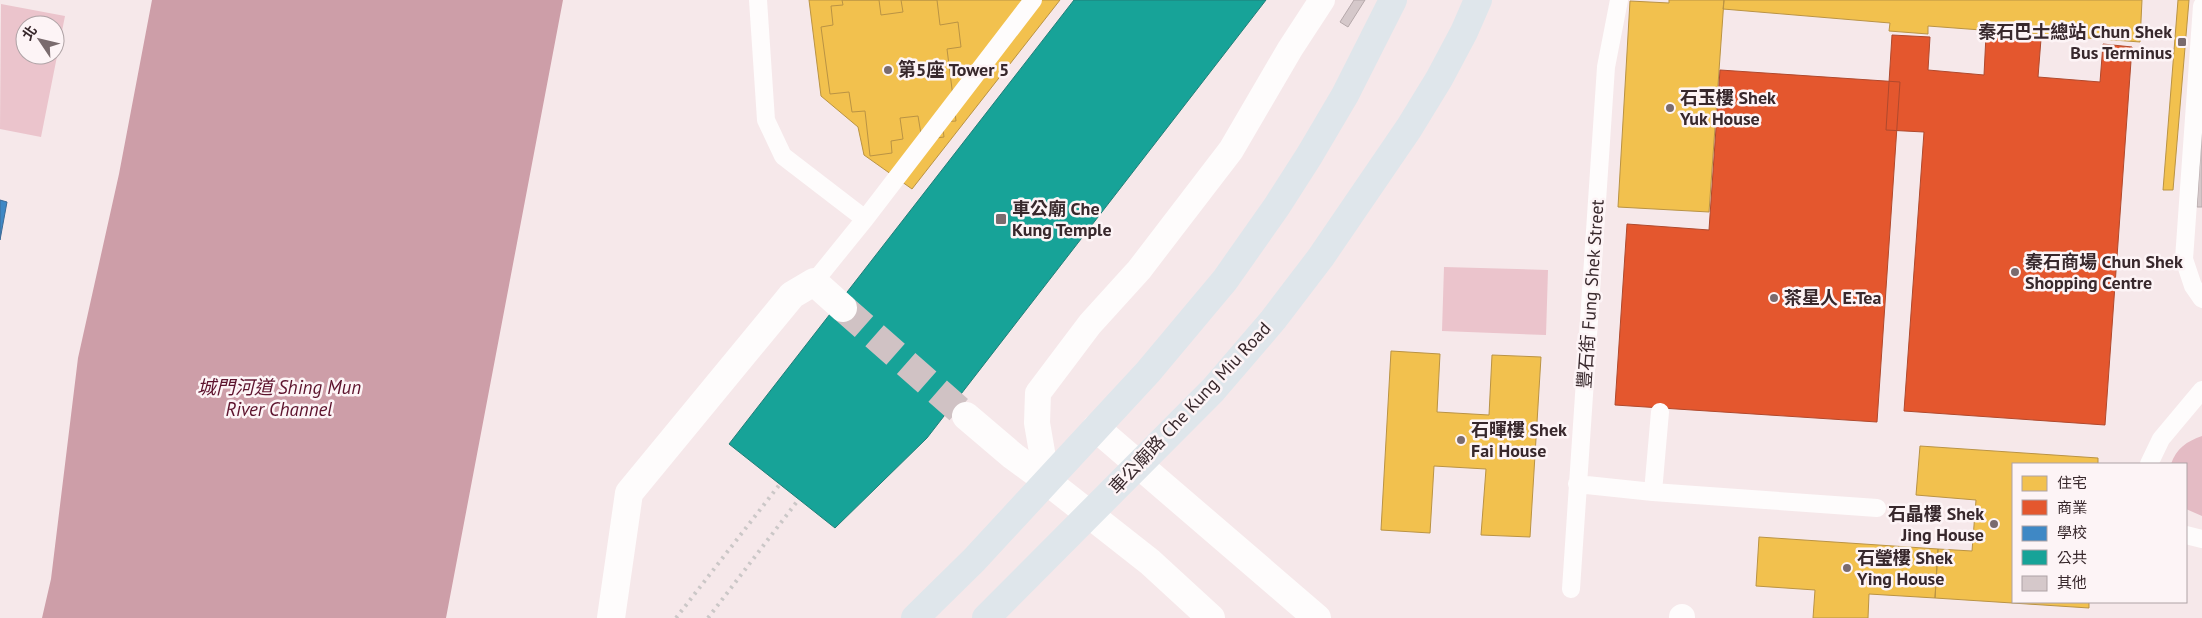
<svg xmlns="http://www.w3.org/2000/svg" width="2202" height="618" font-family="'PT Sans','Noto Sans TC',sans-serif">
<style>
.green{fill:#ebc4cc;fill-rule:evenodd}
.forest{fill:#e4bbc4}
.water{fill:#cd9ea8}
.homes{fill:#f2c14e;stroke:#ba9344}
.shops{fill:#e4572e;stroke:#b0492d}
.schools{fill:#3f88c5;stroke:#3d6b97}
.public{fill:#17a398;stroke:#217e78}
.building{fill:#d5c8ca;stroke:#b5a8aa}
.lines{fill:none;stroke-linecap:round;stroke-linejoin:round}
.minor-tunnel{stroke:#d0c2c4;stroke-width:28;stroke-dasharray:28 14;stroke-linecap:butt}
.service{stroke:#fefcfc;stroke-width:18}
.pedestrian{stroke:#fefcfc;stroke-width:26}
.minor{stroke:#fefcfc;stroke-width:28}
.tertiary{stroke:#fefcfc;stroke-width:28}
.primary{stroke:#dfe6eb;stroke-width:28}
.rail{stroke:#cbc7c7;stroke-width:4;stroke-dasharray:2.5 5;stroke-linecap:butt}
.poi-dot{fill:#7a6b6e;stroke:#fdf4f6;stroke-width:2}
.labels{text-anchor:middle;stroke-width:5;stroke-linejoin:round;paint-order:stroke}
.poi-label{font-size:18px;font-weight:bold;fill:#38282c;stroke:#fdf4f6;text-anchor:start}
.street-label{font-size:18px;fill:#38282c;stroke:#fdf4f6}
.water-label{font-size:19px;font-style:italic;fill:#5d132d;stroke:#fdf4f6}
</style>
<rect width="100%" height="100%" fill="#f6e8ea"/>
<path class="green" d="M1,4L65,16L41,137L0,129ZM25,25H55V55H25Z
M1444,267L1548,270L1546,335L1442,331Z"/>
<path class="forest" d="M2202,436V516L2186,509V464H2171C2176,449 2187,441 2202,436Z"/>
<path class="water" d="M152,0H563L446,618H42L51,579L78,358L119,174Z"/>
<path class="homes" d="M809,0H1060L912,189L864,155L858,127L821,96Z
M842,0H879L881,15L903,12L901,0H937L940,25L958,22L961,47L947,49L956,121L942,122L944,137L922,140L918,116L900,118L903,139L891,141L892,153L870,156L865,111L852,112L849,92L830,94L821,27L833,25L831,6L843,5Z
M1669,0H1724L1709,212L1618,207L1630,1L1669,3Z
M1724,0H2142L2140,42L1928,26V34L1889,31L1890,23L1723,9Z
M2178,0H2189L2173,190H2163Z
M1391,351L1440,354L1437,412L1489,415L1492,355L1541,357L1530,537L1481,535L1486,469L1434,466L1430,533L1381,530Z
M1920,446L2098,458V464H2013V602H2089V608L1935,598L1938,549L1972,551L1976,500L1916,495Z
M1759,537L1938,549L1935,598L1869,594L1868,618H1813L1815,590L1756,586Z"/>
<path class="shops" d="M1892,35L1930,37L1928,70L1984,75L1986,35L2041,39L2038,77L2100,82L2103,44L2132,47L2105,425L1904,411L1924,132L1886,130Z
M1720,70L1900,82L1877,422L1615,405L1627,224L1709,230Z"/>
<path class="schools" d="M0,200L7,202L0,240Z"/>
<path class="public" d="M1074,0H1266L927,438L835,528L729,444Z"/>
<path class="building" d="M1354,0H1365L1348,27L1340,22Z
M2202,126V207H2197Z"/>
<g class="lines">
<path class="minor-tunnel" d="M843,308L966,416"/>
<path class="service" d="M758,0L766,120L783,156L865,219L814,282
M2202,6L2184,259L2193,286L2202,299
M865,219L1033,0
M2149,464L2161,439L2202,390
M1577,484L1653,492L1877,508
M1653,492L1660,412
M2186,535L2202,539
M1571,589L1606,67L1619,0"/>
<path class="pedestrian" d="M1047,481L1037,423L1038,393L1090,324L1139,270L1231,150L1290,49L1322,0
M1682,617V618"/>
<path class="minor" d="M966,416L1013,456L1047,481
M611,618L629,493L792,295L814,282L843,308"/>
<path class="tertiary" d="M1096,428L1317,618
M1047,481L1150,562L1211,618"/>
<path class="primary" d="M915,618L974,560L1148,372L1225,280L1277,206L1309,156L1345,95L1393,0
M986,618L1213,390L1273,320L1321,257L1409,128L1439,79L1464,32L1478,0"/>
<path class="rail" d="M676,618L780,484
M708,618L799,499"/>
</g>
<g class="poi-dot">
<rect x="2177" y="37" width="10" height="10" rx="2.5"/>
<circle cx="888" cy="70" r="5"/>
<circle cx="1670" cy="108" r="5"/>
<rect x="995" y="213" width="12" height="12" rx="2.5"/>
<circle cx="2015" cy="272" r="5"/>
<circle cx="1774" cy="298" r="5"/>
<circle cx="1461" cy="440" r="5"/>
<circle cx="1994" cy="524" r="5"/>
<circle cx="1847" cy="568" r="5"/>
</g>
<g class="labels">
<g class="poi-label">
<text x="2172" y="38" text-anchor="end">秦石巴士總站 Chun Shek<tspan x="2172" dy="21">Bus Terminus</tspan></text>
<text x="898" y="76">第5座 Tower 5</text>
<text x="1680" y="104">石玉樓 Shek<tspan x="1680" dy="21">Yuk House</tspan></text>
<text x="1012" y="215">車公廟 Che<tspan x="1012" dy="21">Kung Temple</tspan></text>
<text x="2025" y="268">秦石商場 Chun Shek<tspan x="2025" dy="21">Shopping Centre</tspan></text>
<text x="1784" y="304">茶星人 E.Tea</text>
<text x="1471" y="436">石暉樓 Shek<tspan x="1471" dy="21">Fai House</tspan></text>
<text x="1984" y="520" text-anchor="end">石晶樓 Shek<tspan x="1984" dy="21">Jing House</tspan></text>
<text x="1857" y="564">石瑩樓 Shek<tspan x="1857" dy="21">Ying House</tspan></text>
</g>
<g class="street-label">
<text transform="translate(1591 294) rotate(-86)" y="6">豐石街 Fung Shek Street</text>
<text transform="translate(1190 408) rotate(-47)" y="6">車公廟路 Che Kung Miu Road</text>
</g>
<g class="water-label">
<text x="279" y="394">城門河道 Shing Mun<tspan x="279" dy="22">River Channel</tspan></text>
</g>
</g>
<rect x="2012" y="463" width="175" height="140" fill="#fdf4f6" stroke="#aea2a5"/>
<rect x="2022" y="476" width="25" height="15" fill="#f2c14e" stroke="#aea2a5"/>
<text x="2057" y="488" font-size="15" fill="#38282c">住宅</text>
<rect x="2022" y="500" width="25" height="15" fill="#e4572e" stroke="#aea2a5"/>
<text x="2057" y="513" font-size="15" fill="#38282c">商業</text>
<rect x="2022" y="526" width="25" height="15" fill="#3f88c5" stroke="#aea2a5"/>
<text x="2057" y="538" font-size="15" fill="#38282c">學校</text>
<rect x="2022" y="550" width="25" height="15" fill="#17a398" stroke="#aea2a5"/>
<text x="2057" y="563" font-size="15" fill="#38282c">公共</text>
<rect x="2022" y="576" width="25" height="15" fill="#d5c8ca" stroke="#aea2a5"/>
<text x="2057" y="588" font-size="15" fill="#38282c">其他</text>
<g transform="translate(40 40) rotate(305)"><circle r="24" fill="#fdf4f6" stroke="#aea2a5"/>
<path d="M0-4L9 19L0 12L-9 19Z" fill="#7a6b6e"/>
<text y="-8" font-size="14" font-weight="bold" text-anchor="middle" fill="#38282c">北</text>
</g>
</svg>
